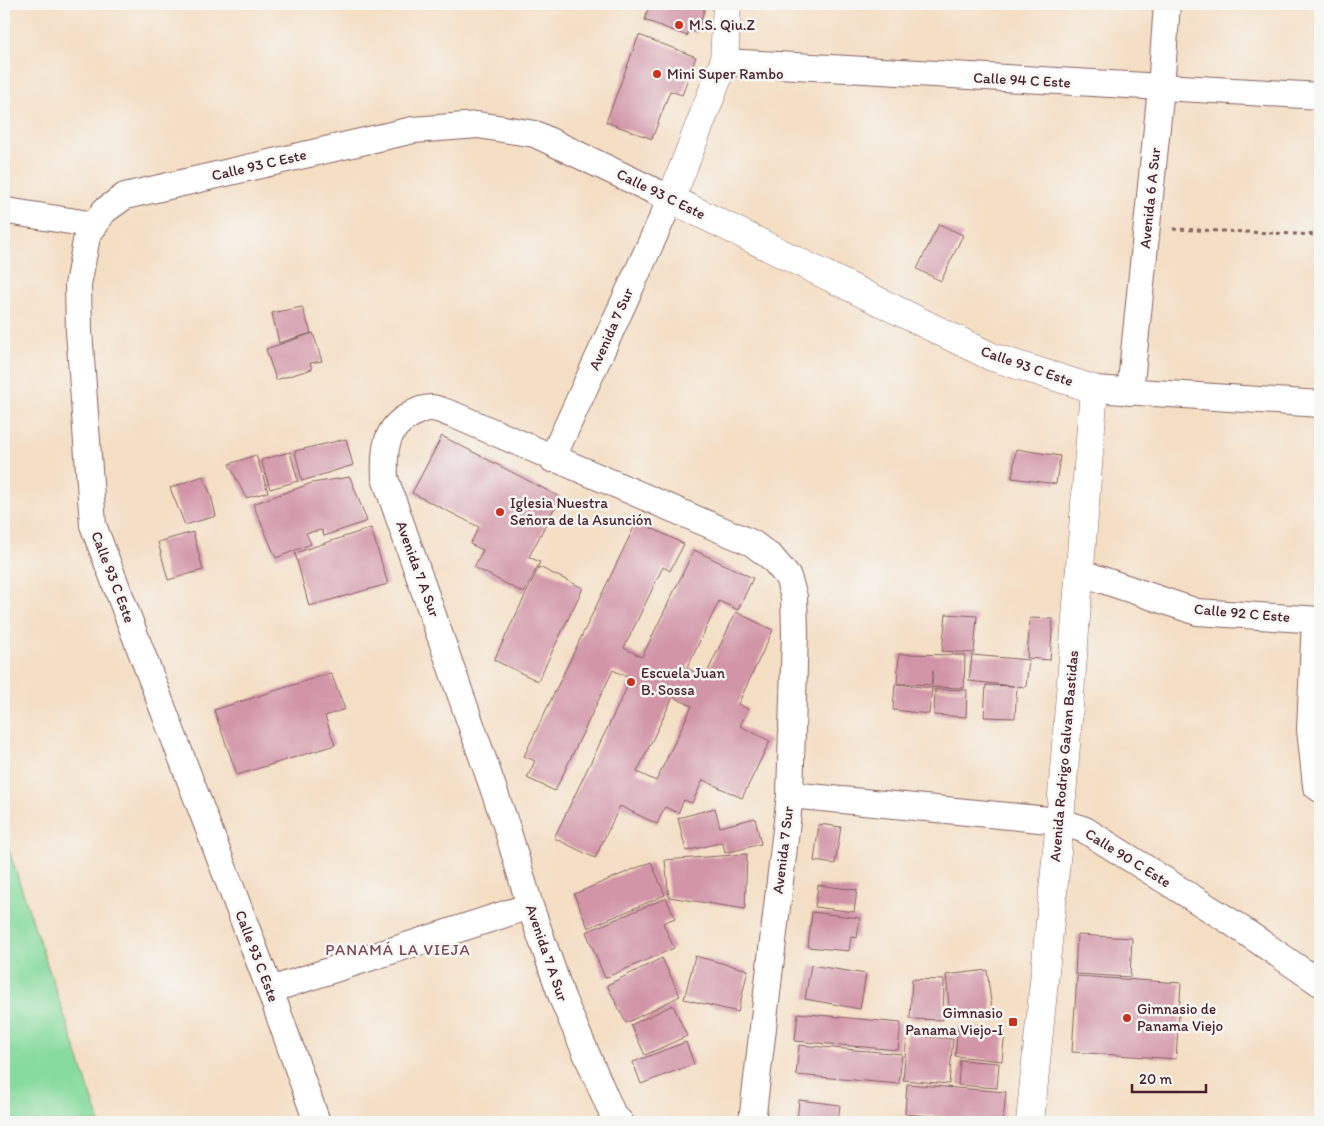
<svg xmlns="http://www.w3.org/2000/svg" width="1324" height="1126" font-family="Itim,sans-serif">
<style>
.green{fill:#87db9e;stroke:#687d64}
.building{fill:#d295a7;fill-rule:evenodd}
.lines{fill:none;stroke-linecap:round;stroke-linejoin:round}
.minor-casing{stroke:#866261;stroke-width:28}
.tertiary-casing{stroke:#866261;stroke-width:29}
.path{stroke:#866261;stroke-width:3;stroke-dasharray:4 4;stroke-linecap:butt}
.minor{stroke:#fff;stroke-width:26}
.tertiary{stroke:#fff;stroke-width:28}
.poi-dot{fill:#c8321e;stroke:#f6f6f2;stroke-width:2}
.labels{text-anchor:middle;stroke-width:5;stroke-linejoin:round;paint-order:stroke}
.poi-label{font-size:15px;fill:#4a1f2b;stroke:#f6f6f2;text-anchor:start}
.street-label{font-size:15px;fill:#4a1f2b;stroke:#f6f6f2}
.neighbourhood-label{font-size:16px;letter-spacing:1px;fill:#7a4856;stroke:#f6f6f2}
</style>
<rect width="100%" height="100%" fill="#f6f6f2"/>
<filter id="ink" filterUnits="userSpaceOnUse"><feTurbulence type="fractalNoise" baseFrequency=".02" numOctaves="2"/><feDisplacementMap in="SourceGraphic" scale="10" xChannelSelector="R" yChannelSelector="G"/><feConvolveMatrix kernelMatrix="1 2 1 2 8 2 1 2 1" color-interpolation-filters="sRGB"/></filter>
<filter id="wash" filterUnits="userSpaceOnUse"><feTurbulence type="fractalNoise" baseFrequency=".0096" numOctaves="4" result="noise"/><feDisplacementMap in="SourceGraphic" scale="20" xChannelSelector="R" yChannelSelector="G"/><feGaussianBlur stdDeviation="1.12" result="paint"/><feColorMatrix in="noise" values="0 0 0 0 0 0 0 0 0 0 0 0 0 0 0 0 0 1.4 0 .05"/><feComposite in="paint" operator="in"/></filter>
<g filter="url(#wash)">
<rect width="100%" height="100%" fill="#f4dec4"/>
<path class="green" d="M4,836L100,1122H4Z"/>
<g id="blocks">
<path class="building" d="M649,4H706L697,33L689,30L687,36L645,20Z
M639,35L696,57L682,95L670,91L652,139L606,122Z
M939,224L963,235L941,281L917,269Z
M302,307L311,333L279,343L272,313Z
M313,333L322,361L310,363L312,369L276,380L266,349Z
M442,436L560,497L529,557L540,562L524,593L474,567L483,550L470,544L479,527L412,493Z
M346,439L353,465L302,481L295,451Z
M1016,449L1060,456L1056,484L1012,478Z
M290,452L298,481L270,489L261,460Z
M256,455L268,492L246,498L229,464Z
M203,476L211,495L216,516L185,525L170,488Z
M350,477L367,521L324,536L322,530L306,533L311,544L276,558L253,504L312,483Z
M637,521L684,544L670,571L663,567L624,648L642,657L694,550L753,578L738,610L719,601L687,668L705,677L736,612L773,630L738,704L748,709L740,726L770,741L742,798L703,780L692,803L684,800L678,813L665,807L657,824L620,806L595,858L554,838L631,679L613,670L555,791L527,778L535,761L524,756ZM673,697L692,706L656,781L637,772Z
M371,528L388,584L309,606L295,553Z
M193,532L203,570L168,580L158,542Z
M539,567L583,588L538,681L494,660Z
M946,614L977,616L974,653L942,651Z
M1030,618L1053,619L1050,660L1027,658Z
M899,654L965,655L964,688L932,687L933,671L931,685L897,683Z
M972,655L1029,660L1026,687L1017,686L1015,718L984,717L986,685L1014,686L969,681Z
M331,673L345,709L325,716L335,745L237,775L214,710Z
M895,684L932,688L929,714L893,710Z
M935,689L967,690L966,717L934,715Z
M715,808L720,827L755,818L761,844L725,853L723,842L686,851L678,818Z
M819,824L841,827L835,864L814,861Z
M747,854L745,909L669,897L665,860Z
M651,862L665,895L588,928L574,894Z
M818,885L857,890L854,912L815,907Z
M666,898L675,918L663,923L674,948L605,978L586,932Z
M812,912L860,918L857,938L851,937L849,951L808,947Z
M1077,935L1132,938L1130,977L1075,974Z
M695,956L748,970L738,1012L684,999Z
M662,958L680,996L626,1023L607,985Z
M811,965L866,974L860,1009L805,999Z
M987,970L992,1010L950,1015L946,975Z
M1077,976L1181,983L1176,1059L1072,1052Z
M912,979L944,980L943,1020L910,1019Z
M673,1005L687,1036L645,1055L631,1025Z
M798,1013L901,1023L898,1050L795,1041Z
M958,1026L1005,1031L1002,1061L955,1056Z
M907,1035L953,1039L949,1084L903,1080Z
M686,1042L694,1064L641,1084L633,1062Z
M799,1045L902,1054L899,1084L796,1075Z
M960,1060L999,1063L997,1088L958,1085Z
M907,1084L1006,1092L1003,1122L905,1114Z
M799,1100L840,1105L838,1122H797Z
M900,1117L937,1119V1122H899Z"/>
</g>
</g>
<g filter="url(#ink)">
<use href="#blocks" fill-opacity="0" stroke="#866261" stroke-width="1"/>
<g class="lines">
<g class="minor-casing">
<path id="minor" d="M724,62L1320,96
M4,213L7,211L95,225
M1094,389L1320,404
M1130,392L1161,88L1167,4
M1079,572L1197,612L1320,620
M1315,620L1310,729L1316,786L1320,789
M790,795L1060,821L1085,830L1231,922L1320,983
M270,990L530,906
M317,1122L270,990L93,525L79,331L78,285L87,236L104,211L125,196L413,130L478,125L535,134L671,199L552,459
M620,1122L613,1115L563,1000L530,906L506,825L385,478C384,453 384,429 409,416C415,412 424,408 431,408C438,408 447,413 454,415L752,543L772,558L788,577L794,597L795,634L790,795L752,1122"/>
</g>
<g class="tertiary-casing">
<path id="tertiary" d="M727,4L724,62L671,199L992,357L1094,389L1060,821L1030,1122"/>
</g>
<path class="path" d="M1173,229L1320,235"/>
<use href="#minor" class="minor"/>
<use href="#tertiary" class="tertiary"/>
</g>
</g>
<g class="poi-dot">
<circle cx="679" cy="25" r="5"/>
<circle cx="657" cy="74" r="5"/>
<circle cx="500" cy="512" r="5"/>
<circle cx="631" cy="682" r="5"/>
<circle cx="1127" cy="1018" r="5"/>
<rect x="1008" y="1017" width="10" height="10" rx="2.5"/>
</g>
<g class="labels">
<g class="poi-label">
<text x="689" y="30">M.S. Qiu.Z</text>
<text x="667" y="79">Mini Super Rambo</text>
<text x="510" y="508">Iglesia Nuestra<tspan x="510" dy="17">Señora de la Asunción</tspan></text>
<text x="641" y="678">Escuela Juan<tspan x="641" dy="17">B. Sossa</tspan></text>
<text x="1137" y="1014">Gimnasio de<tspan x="1137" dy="17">Panama Viejo</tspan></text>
<text x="1003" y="1018" text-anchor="end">Gimnasio<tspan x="1003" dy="17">Panama Viejo-I</tspan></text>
</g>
<g class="street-label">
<text transform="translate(1022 80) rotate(3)" y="5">Calle 94 C Este</text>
<text transform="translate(259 165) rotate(-13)" y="5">Calle 93 C Este</text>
<text transform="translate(661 194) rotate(26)" y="5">Calle 93 C Este</text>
<text transform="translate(1150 198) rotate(-84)" y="5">Avenida 6 A Sur</text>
<text transform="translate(611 329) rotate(-66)" y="5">Avenida 7 Sur</text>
<text transform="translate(1027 366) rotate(19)" y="5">Calle 93 C Este</text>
<text transform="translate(418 569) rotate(70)" y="5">Avenida 7 A Sur</text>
<text transform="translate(113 577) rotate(69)" y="5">Calle 93 C Este</text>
<text transform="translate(1242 613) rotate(5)" y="5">Calle 92 C Este</text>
<text transform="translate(1064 756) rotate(-85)" y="5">Avenida Rodrigo Galvan Bastidas</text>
<text transform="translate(783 850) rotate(-83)" y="5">Avenida 7 Sur</text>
<text transform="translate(1128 858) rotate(32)" y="5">Calle 90 C Este</text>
<text transform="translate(547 953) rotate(71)" y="5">Avenida 7 A Sur</text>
<text transform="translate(257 956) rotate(69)" y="5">Calle 93 C Este</text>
</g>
<g class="neighbourhood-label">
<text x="398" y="955">PANAMÁ LA VIEJA</text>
</g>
</g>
<rect width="1324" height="1126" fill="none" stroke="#f6f6f2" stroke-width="20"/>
<path d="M1132 1084v8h74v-8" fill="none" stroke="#4a1f2b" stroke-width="2.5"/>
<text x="1139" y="1084" font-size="15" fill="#4a1f2b" stroke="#f6f6f2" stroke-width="4" paint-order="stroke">20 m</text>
</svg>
